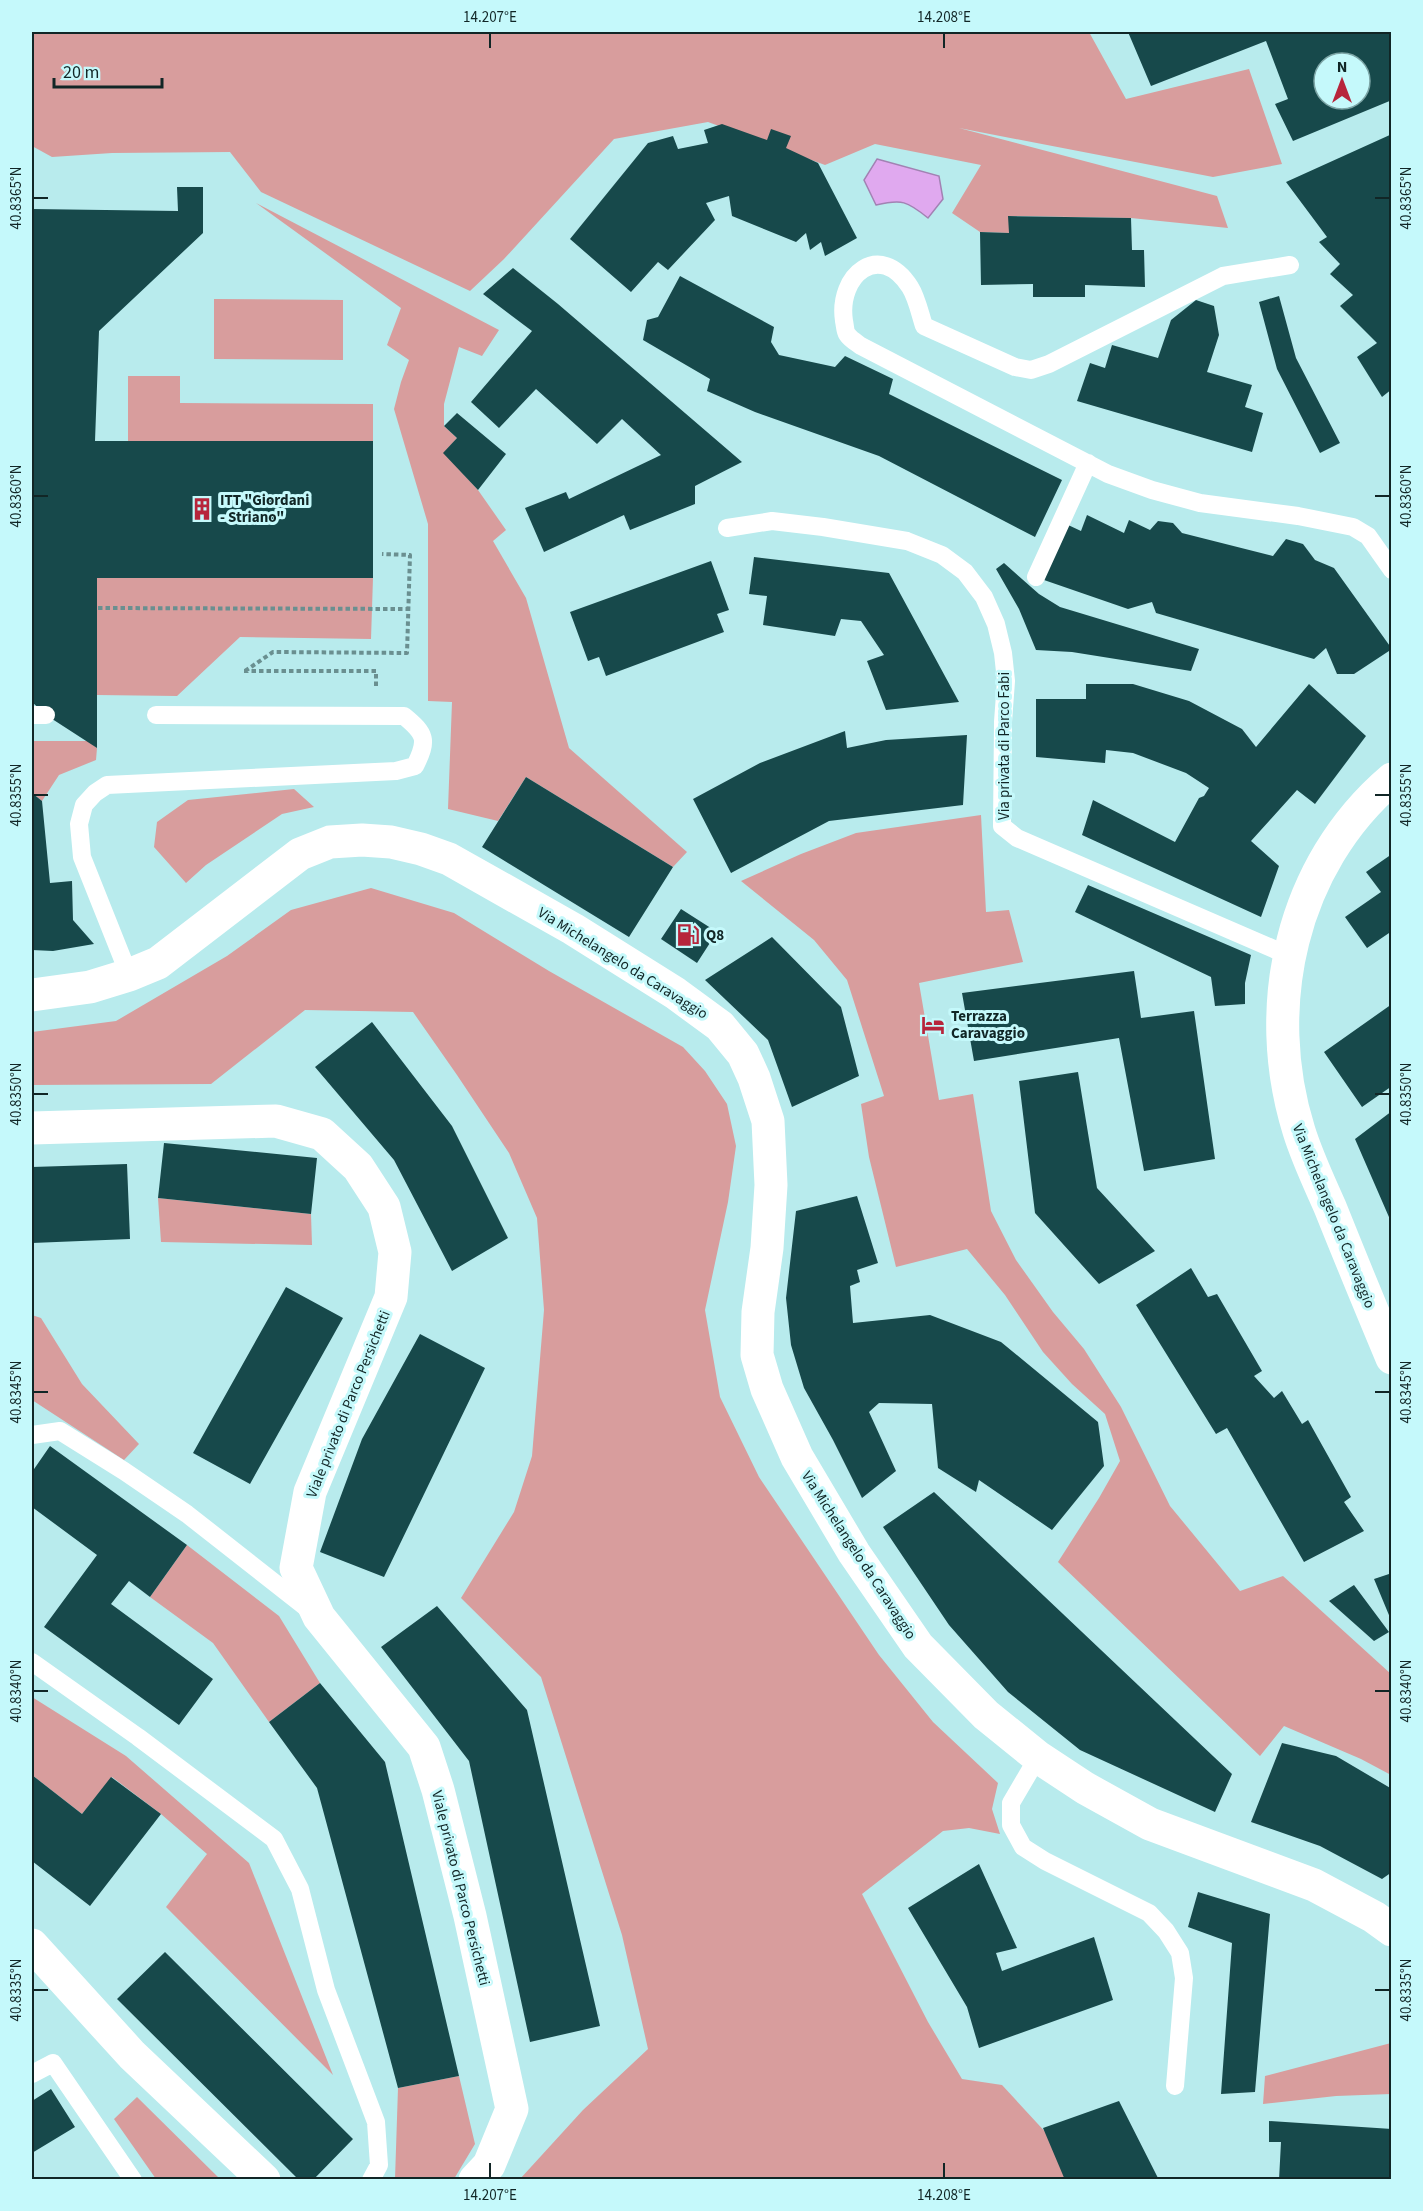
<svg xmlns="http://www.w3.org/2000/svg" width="1423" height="2211" font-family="'Source Sans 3',sans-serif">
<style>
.green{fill:#d89d9d}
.water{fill:#e0a9ef;stroke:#a282b3;stroke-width:1.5}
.building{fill:#17494b;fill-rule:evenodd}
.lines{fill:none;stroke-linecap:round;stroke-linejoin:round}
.path{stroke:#6a8f90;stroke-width:4;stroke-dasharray:4.5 3;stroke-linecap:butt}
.service{stroke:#fff;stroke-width:18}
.minor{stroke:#fff;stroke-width:33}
.secondary{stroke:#fff;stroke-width:33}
.ticks{fill:none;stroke:#112626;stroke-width:2}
.labels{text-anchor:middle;stroke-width:6;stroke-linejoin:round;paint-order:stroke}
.poi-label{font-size:15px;font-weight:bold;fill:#112626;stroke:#c5f9fb;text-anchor:start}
.street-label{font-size:15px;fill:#112626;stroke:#c5f9fb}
.neatline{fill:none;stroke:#112626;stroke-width:2}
.ticks-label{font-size:15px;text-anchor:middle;fill:#112626}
</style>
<rect width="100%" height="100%" fill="#b8ebed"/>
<path class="green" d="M32,32H1089L1126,99L1249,69L1282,164L1213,177L959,128L1217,196L1228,228L1131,218L1009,216V233L980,232L952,213L981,165L875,144L825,165L708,122L614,139L504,259L470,291L261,192L230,152L112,153L52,157L32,146Z
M256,203L499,330L482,356L459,347L444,404V426L457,438L444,453L478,490L506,530L493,541L526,598L569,748L687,852L673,867L526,777L498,821L448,809L452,702L428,701V524L394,409L401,382L409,360L387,345L401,308Z
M214,299L343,300V360L214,359Z
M128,376H180V403L373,404V441H128Z
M97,578H373L371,639L240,637L177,696L97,695Z
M32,741H88L97,748L96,760L59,775L42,801L32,793Z
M294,789L314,807L282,814L206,865L186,883L154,847L157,822L188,800Z
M981,815L986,912L1009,910L1023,962L919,983L939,1100L973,1094L991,1211L1016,1260L1053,1312L1084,1349L1121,1407L1170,1506L1240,1591L1283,1576L1391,1674V1775L1361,1759L1284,1726L1260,1756L1058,1562L1099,1498L1120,1461L1105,1414L1072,1384L1043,1352L1005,1295L967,1249L896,1267L869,1157L861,1104L884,1096L847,980L814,940L741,881L801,854L856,833Z
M371,888L454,913L549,971L683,1047L705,1071L727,1104L736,1146L728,1202L705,1310L720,1397L759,1477L879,1655L933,1722L998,1783L992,1809L1000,1834L969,1828L943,1831L862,1894L928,2022L962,2079L1002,2085L1049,2136L1076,2179H520L583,2110L648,2049L622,1935L541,1677L461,1598L514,1512L532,1456L544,1310L537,1218L509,1153L457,1075L413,1012L305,1010L211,1084L32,1085V1032L116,1021L227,956L291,910Z
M158,1198L311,1214L312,1245L161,1242Z
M32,1315L41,1318L82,1384L139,1444L124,1460L32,1400Z
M187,1545L279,1616L320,1683L269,1722L213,1643L150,1597Z
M32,1697L126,1756L249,1863L333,2075L166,1907L207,1854L161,1814L112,1777L82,1814L32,1775Z
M1391,2043V2094L1336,2096L1263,2104L1265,2076Z
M459,2076L475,2144L454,2179H395L398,2088Z
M137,2097L220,2179H156L114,2119Z"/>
<path class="water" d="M877,159L939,176L943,199L928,218C907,201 902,199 876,205L864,180Z"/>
<path class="building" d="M1128,32H1392V100L1293,141L1275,104L1288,99L1266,41L1151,86ZM1324,63H1360V99H1324Z
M722,124L767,140L771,129L791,136L786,148L818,163L857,238L825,256L821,242L810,250L806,233L796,242L732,216L729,196L706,203L715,220L668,270L658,262L631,292L570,239L648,143L673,136L678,149L708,143L704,130Z
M1392,134V389L1382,397L1357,357L1377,343L1340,306L1353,295L1330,274L1340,264L1319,242L1327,237L1286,182Z
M177,187H203V233L99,331L95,441H373V578H97V748L46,715L32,702V209L178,211Z
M1008,216L1131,218L1132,250H1144L1145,287L1085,285V297H1033V284L981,285L980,232L1009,233Z
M513,268L558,304L742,462L695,486V504L630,530L624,515L544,552L525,508L566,492L569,499L661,455L622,419L597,444L536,389L499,428L471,402L532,331L483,294Z
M680,276L774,327L771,342L779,355L835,367L845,356L893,379L889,394L1062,480L1035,537L879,456L755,412L707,391L710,379L643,340L647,320L658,317Z
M1279,296L1296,358L1340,443L1320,453L1277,369L1259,302Z
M1196,300L1214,306L1219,335L1207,372L1252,385L1245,407L1263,413L1252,452L1077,401L1090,363L1105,368L1112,345L1158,358L1171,320Z
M457,413L506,454L478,490L443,453L457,438L444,426Z
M1087,515L1124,533L1129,520L1150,530L1158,521L1173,523L1182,533L1273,556L1286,539L1303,544L1315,560L1334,568L1392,649L1354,674H1337L1326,648L1314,659L1156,613L1152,602L1128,609L1044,580L1066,524L1081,531Z
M754,557L889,573L959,702L886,710L867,661L884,655L861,621L841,619L835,636L763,625L767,596L749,594Z
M711,561L729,610L717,614L724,632L606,676L599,657L588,661L570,612Z
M1004,563L1039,594L1060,607L1199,649L1191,671L1072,652L1036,650L1019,609L996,569Z
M1086,684H1133L1189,701L1242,729L1256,747L1309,684L1366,736L1315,804L1297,790L1251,841L1279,866L1261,917L1082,835L1093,800L1175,842L1199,798L1204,796L1209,788L1186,773L1133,753L1106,750L1105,763L1036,757V699H1086Z
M845,731L847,748L886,740L967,735L963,805L829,821L731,873L693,799L760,763Z
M526,777L673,867L629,937L482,847Z
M32,793L42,801L50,883L72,881L73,920L94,944L53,951L32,950Z
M1392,854V931L1367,948L1345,917L1381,892L1366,872Z
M1088,885L1251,955L1245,983V1004L1215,1006L1211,977L1075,912Z
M681,909L717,932L697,963L661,939Z
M772,937L841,1007L859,1076L792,1107L768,1040L705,980Z
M1134,971L1141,1018L1194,1011L1215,1159L1144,1171L1119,1038L974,1061L962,993Z
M1392,1004V1086L1362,1107L1324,1052Z
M372,1022L452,1126L508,1238L452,1271L394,1160L315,1067Z
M1078,1072L1097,1188L1155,1251L1099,1284L1035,1213L1019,1081Z
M1392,1111V1224L1355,1139Z
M164,1143L317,1158L311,1214L158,1198Z
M127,1164L130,1239L32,1243V1167Z
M857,1196L878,1263L857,1270L860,1282L850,1286L853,1323L930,1315L1001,1342L1098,1422L1104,1466L1052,1530L979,1480L976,1492L938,1468L932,1404L879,1403L869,1412L896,1471L862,1498L833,1440L804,1388L791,1345L786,1298L796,1211Z
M1191,1268L1208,1297L1217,1294L1262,1371L1254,1376L1274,1398L1282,1391L1302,1424L1308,1420L1351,1497L1344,1502L1364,1531L1304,1562L1227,1428L1216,1434L1136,1305Z
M286,1287L343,1318L250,1484L193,1453Z
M420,1334L485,1368L384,1577L320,1552L362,1439Z
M50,1446L187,1545L150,1597L129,1581L111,1604L213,1679L179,1725L44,1627L97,1555L32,1507V1472Z
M934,1492L1232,1774L1215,1812L1080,1750L1008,1692L949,1625L883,1527Z
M1392,1573V1620H1391L1374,1579Z
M1354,1585L1389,1632L1374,1641L1329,1601Z
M437,1606L527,1710L600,2026L530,2042L469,1761L381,1647Z
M320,1683L385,1762L459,2076L398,2088L317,1788L269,1722Z
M1282,1743L1336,1756L1392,1789V1872L1382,1879L1320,1846L1251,1822Z
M32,1775L82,1814L111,1777L161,1814L90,1906L32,1861Z
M979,1864L1017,1948L996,1953L1002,1971L1094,1937L1113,2000L979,2048L967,2007L908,1908Z
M1198,1892L1270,1914L1255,2092L1221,2094L1232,1943L1188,1927Z
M165,1952L353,2139L313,2180H299L117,1999Z
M51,2089L75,2127L32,2153V2101Z
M1119,2101L1159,2180H1065L1043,2128Z
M1269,2121L1392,2129V2180H1279L1281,2142H1269Z"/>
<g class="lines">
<path class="path" d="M98,608L408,609
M244,671H376V688
M245,671L273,652L407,653L410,555L382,554"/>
<path class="service" d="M1290,265L1223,276L1049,364L1031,370L1015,367L924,326C920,314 917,298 910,287C880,240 837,275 844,321C845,325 845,331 847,334C850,339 857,343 861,346L1108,474L1152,490L1200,503L1298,516L1353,527L1368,536L1392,570
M727,528L772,521L823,527L907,541L942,555L965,572L984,597L996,624L1003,653L1006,681L1003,722L1002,826L1017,838L1290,956
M1036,577L1088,463
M32,715H46
M129,975L82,857L79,824L84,805L95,793L107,785L396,771L415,766C428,740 426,734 404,716L156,715
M32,1435L60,1431L124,1471L187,1514L308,1609
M32,1662L138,1737L274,1839L300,1889L326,1990L376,2122L379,2165L371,2180
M1038,1757L1011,1803V1825L1023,1847L1045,1861L1149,1913L1166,1931L1180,1953L1184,1978L1175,2086
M32,2074L53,2063L133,2180"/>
<path class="minor" d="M32,1128L276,1121L322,1134L358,1167L384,1207L395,1252L391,1297L310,1492L296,1568L319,1617L424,1747L438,1790L470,1916L512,2109L489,2165L475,2180
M32,1945L132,2055L264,2180"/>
<path class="secondary" d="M1392,779C1291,865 1260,1007 1299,1131C1307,1157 1319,1182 1330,1207C1350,1257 1371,1308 1392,1358
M32,995L90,987L129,975L158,963L300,854L330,842L362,840L391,842L421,849L449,859L573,929L675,993L720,1026L743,1054L754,1078L768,1121L771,1185L767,1248L758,1312L757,1355L767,1389L797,1457L854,1553L918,1646L986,1715L1038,1757L1085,1788L1150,1824L1314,1885L1374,1917L1392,1930"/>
</g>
<path class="ticks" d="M490,33V48M944,33V48M33,198H48M1375,198H1390M33,496H48M1375,496H1390M33,795H48M1375,795H1390M33,1094H48M1375,1094H1390M33,1392H48M1375,1392H1390M33,1691H48M1375,1691H1390M33,1990H48M1375,1990H1390M490,2163V2178M944,2163V2178"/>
<defs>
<g id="building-bare" transform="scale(1.8)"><path d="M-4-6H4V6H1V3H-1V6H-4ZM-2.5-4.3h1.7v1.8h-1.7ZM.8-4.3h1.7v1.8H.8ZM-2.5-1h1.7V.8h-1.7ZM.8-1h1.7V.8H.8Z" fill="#b7253b" stroke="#c5f9fb" stroke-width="2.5" paint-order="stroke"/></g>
<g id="fuel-bare" transform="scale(1.8)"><path d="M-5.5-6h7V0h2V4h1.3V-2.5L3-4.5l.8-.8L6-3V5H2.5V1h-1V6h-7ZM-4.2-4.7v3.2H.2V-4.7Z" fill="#b7253b" stroke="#c5f9fb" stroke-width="2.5" paint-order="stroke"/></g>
<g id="hotel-bare" transform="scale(1.8)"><path d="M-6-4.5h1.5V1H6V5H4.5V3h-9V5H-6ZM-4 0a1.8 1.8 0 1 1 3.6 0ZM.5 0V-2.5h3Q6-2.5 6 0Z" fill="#b7253b" stroke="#c5f9fb" stroke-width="2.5" paint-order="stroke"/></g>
</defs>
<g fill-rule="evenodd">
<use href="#building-bare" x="202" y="509"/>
<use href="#fuel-bare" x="688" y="935"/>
<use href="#hotel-bare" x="933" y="1025"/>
</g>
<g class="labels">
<g class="poi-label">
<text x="220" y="505">ITT "Giordani<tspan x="220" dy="17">- Striano"</tspan></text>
<text x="706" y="940">Q8</text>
<text x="951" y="1021">Terrazza<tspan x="951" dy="17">Caravaggio</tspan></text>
</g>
<g class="street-label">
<text transform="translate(1004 746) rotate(-90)" y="5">Via privata di Parco Fabi</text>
<text transform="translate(623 963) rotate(32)" y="5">Via Michelangelo da Caravaggio</text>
<text transform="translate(1334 1216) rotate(68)" y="5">Via Michelangelo da Caravaggio</text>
<text transform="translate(348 1404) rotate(-68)" y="5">Viale privato di Parco Persichetti</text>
<text transform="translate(859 1555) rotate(57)" y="5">Via Michelangelo da Caravaggio</text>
<text transform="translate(461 1888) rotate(76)" y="5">Viale privato di Parco Persichetti</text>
</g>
</g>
<rect width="1423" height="2211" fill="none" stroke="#c5f9fb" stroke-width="66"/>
<g transform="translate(1342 81)"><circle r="28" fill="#c5f9fb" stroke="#7da5a6" stroke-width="1.5"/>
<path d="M0-4.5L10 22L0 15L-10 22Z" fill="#b7253b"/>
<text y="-9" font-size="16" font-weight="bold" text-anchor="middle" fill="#112626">N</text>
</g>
<path d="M54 78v9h108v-9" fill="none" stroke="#112626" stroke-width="3"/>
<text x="63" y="78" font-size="18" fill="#112626" stroke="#c5f9fb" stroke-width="4.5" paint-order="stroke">20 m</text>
<rect x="33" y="33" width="1357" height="2145" class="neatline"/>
<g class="ticks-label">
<text x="490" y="22">14.207°E</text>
<text x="944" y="22">14.208°E</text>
<text transform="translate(16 198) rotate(-90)" y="5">40.8365°N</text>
<text transform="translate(1406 198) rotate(-90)" y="5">40.8365°N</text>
<text transform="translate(16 496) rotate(-90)" y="5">40.8360°N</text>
<text transform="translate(1406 496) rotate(-90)" y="5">40.8360°N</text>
<text transform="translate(16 795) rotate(-90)" y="5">40.8355°N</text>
<text transform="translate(1406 795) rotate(-90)" y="5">40.8355°N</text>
<text transform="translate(16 1094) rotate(-90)" y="5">40.8350°N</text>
<text transform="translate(1406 1094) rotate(-90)" y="5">40.8350°N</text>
<text transform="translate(16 1392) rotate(-90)" y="5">40.8345°N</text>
<text transform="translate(1406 1392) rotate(-90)" y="5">40.8345°N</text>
<text transform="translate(16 1691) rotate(-90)" y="5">40.8340°N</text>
<text transform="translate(1406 1691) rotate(-90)" y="5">40.8340°N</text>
<text transform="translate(16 1990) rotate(-90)" y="5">40.8335°N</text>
<text transform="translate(1406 1990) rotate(-90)" y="5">40.8335°N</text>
<text x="490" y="2200">14.207°E</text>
<text x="944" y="2200">14.208°E</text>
</g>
</svg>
